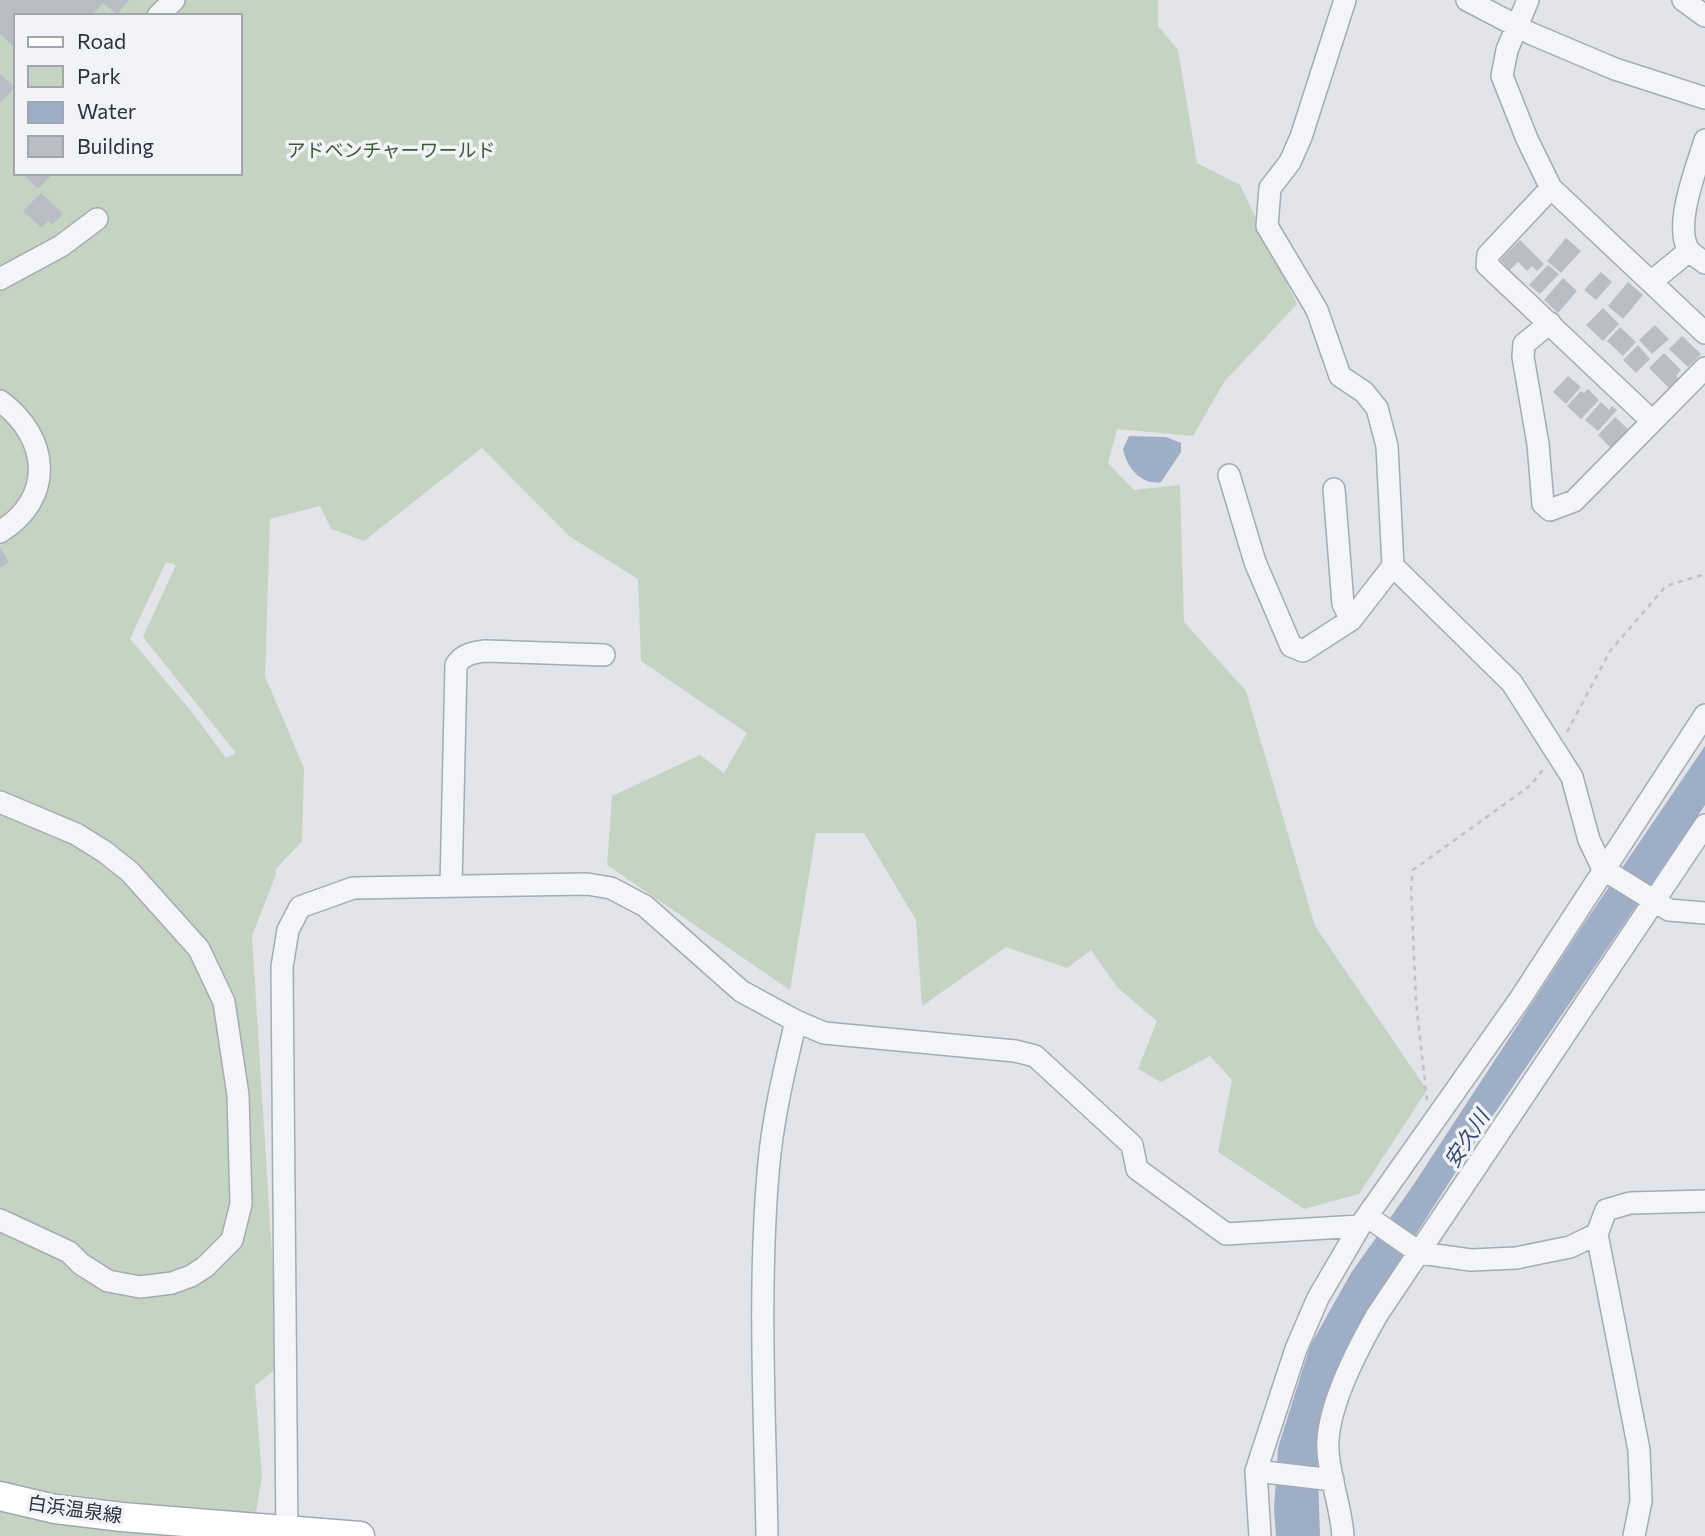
<svg xmlns="http://www.w3.org/2000/svg" width="1705" height="1536" font-family="Commissioner,'Noto Sans JP',sans-serif">
<style>
.green{fill:#c5d3c3;fill-rule:evenodd}
.water{fill:#9faec7}
.building{fill:#b9bdc6}
.lines{fill:none;stroke-linecap:round;stroke-linejoin:round}
.minor-casing{stroke:#a7aab3;stroke-width:24}
.major-casing{stroke:#a2a7b4;stroke-width:31}
.path{stroke:#c0c2c8;stroke-width:2.5;stroke-dasharray:5 5;stroke-linecap:butt}
.minor{stroke:#f4f5f8;stroke-width:21}
.major{stroke:#fff;stroke-width:28}
.labels{text-anchor:middle;stroke-width:7;stroke-linejoin:round;paint-order:stroke}
.park-label{font-size:19px;fill:#3b5b39;stroke:#f1f3f7}
.street-label{font-size:19px;fill:#2b3040;stroke:#f1f3f7}
.water-label{font-size:21px;font-style:italic;fill:#374b72;stroke:#f1f3f7}
</style>
<rect width="100%" height="100%" fill="#e2e4e9"/>
<path class="green" d="M0,0H1158V26L1178,50L1197,163L1240,185L1297,304L1224,382L1193,436L1117,429L1108,463L1134,490L1180,485L1184,622L1246,691L1315,926L1427,1090L1359,1194L1304,1209L1218,1152L1232,1080L1210,1056L1161,1082L1138,1069L1157,1021L1117,987L1091,950L1067,968L1006,947L922,1006L916,920L864,833H816L790,990L607,865L612,796L700,755L724,773L747,733L641,661L638,579L569,536L482,448L364,541L331,529L320,506L270,519L265,676L304,768L302,841L275,870L276,874L252,936L279,1366L255,1386L262,1476L252,1536H0ZM16,16H240V173H16ZM166,562L176,565L143,637L236,753L226,758L192,712L130,639Z"/>
<path class="water" d="M1129,436L1166,437L1181,443V452L1161,482C1141,486 1126,466 1123,449Z
M1705,746V805L1475,1142L1365,1314L1331,1392L1317,1444L1320,1536H1276L1274,1509L1278,1448L1310,1346L1351,1273L1412,1187L1581,928Z"/>
<path class="building" d="M0,0H129L117,14L103,3L91,16H16V49L0,34Z
M0,74L15,87L0,103Z
M26,173H53L38,189L24,175Z
M41,193L63,214L52,225L48,221L42,228L23,211Z
M1566,238L1581,251L1561,273L1547,261Z
M1520,240L1544,264L1537,271L1532,266L1527,271L1518,262L1510,270L1500,260Z
M1548,265L1559,274L1540,294L1529,285Z
M1601,272L1612,282L1596,300L1584,290Z
M1563,278L1577,291L1558,313L1544,300Z
M1628,282L1643,295L1623,319L1608,306Z
M1603,308L1619,324L1603,341L1586,325Z
M1655,325L1669,339L1652,354L1639,340Z
M1620,327L1636,342L1623,356L1607,341Z
M1682,336L1701,354L1688,367L1669,349Z
M1638,345L1650,359L1636,373L1623,360Z
M1664,353L1681,370L1676,376L1681,381L1672,391L1649,368Z
M1568,376L1581,387L1566,404L1553,392Z
M1588,389L1599,400L1581,419L1567,406L1581,391L1584,393Z
M1601,402L1609,410L1612,406L1617,410L1598,431L1585,420Z
M1615,417L1629,430L1612,449L1598,435Z
M0,547L9,562L0,568Z"/>
<g class="lines">
<g class="minor-casing">
<path id="minor" d="M1345,0L1301,137L1290,162L1270,188L1267,226L1317,310L1340,376L1364,392L1377,408L1387,446L1393,566
M1467,0L1532,34L1615,69L1705,98
M1528,0L1507,50L1502,76L1527,139L1551,188L1705,333
M1683,0L1705,16
M158,16L174,0
M1705,140C1697,167 1674,223 1688,249C1691,254 1700,259 1705,263
M1551,188L1488,255L1487,265L1652,421
M0,279L61,246L97,219
M1651,282L1689,251
M1550,323L1524,344L1523,357L1538,444L1543,504L1550,510L1574,501L1705,368
M0,401C49,437 56,497 0,532
M1229,475L1255,562L1291,646L1303,651L1351,620L1393,566L1512,683L1572,777L1589,840L1603,869L1669,910L1705,913
M1334,489L1343,604L1351,620
M0,802L76,834L105,852L130,872L199,949L224,1002L238,1095L241,1204L232,1240L205,1267L191,1276L172,1283L140,1287L108,1281L81,1264L69,1252L0,1220
M451,886L456,665C463,654 472,653 485,651L604,655
M1368,1217L1420,1253L1471,1260L1516,1258L1570,1247L1597,1234L1606,1210L1630,1203L1705,1201
M1597,1234L1639,1450L1641,1501L1634,1536
M1256,1471L1333,1480
M287,1536L282,967L288,930L300,907L353,888L587,884L611,888L645,906L741,991L796,1021L824,1033L1015,1051L1035,1056L1132,1145L1137,1169L1226,1234L1360,1226
M767,1536C765,1415 758,1294 768,1173C772,1122 784,1071 796,1021
M1260,1536L1256,1471L1296,1349L1318,1298L1360,1226L1520,999L1705,715
M1343,1536C1341,1507 1330,1480 1328,1451C1325,1411 1357,1350 1377,1315L1705,825"/>
</g>
<g class="major-casing">
<path id="major" d="M0,1496L55,1509L122,1517L360,1536"/>
</g>
<path class="path" d="M1567,732L1610,651L1666,586L1705,574
M1427,1100L1416,1002L1411,888L1413,870L1531,785L1545,767"/>
<use href="#minor" class="minor"/>
<use href="#major" class="major"/>
</g>
<g class="labels">
<g class="park-label">
<text x="391" y="157">アドベンチャーワールド</text>
</g>
<g class="street-label">
<text transform="translate(75 1509) rotate(8)" y="7">白浜温泉線</text>
</g>
<g class="water-label">
<text transform="translate(1467 1139) rotate(-57)" y="7">安久川</text>
</g>
</g>
<rect x="14" y="14" width="228" height="161" fill="#f1f3f7" stroke="#a2a5ae" stroke-width="2"/>
<rect x="28" y="37" width="35" height="10" fill="#ffffff" stroke="#a2a5ae" stroke-width="2"/>
<text x="77" y="49" font-size="21" fill="#2b3040">Road</text>
<rect x="28" y="66" width="35" height="21" fill="#c5d3c3" stroke="#a2a5ae" stroke-width="2"/>
<text x="77" y="84" font-size="21" fill="#2b3040">Park</text>
<rect x="28" y="102" width="35" height="21" fill="#9faec7" stroke="#a2a5ae" stroke-width="2"/>
<text x="77" y="119" font-size="21" fill="#2b3040">Water</text>
<rect x="28" y="136" width="35" height="21" fill="#b9bdc6" stroke="#a2a5ae" stroke-width="2"/>
<text x="77" y="154" font-size="21" fill="#2b3040">Building</text>
</svg>
